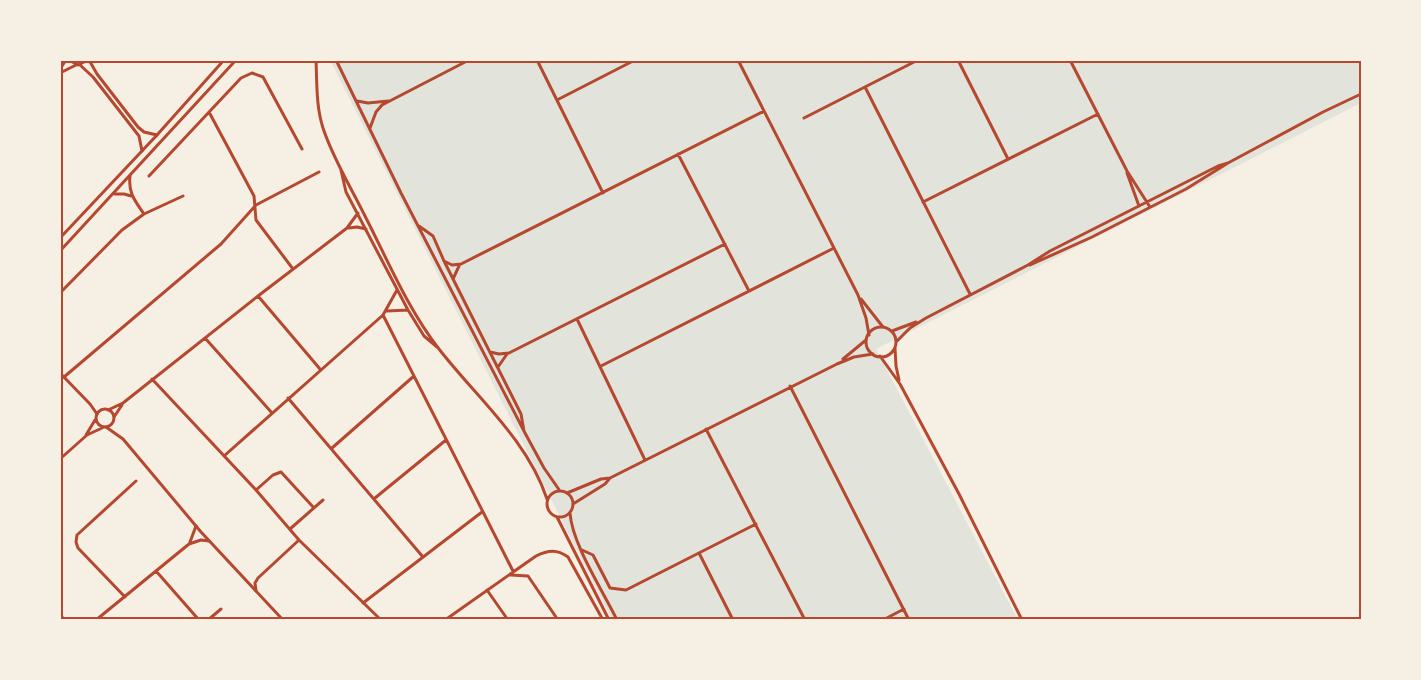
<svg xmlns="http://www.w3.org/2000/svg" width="1421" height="680" font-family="'Work Sans',sans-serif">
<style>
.green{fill:#e2e4dc}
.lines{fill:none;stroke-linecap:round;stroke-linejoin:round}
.minor{stroke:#b5482f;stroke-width:3}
.tertiary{stroke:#b5482f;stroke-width:3}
.neatline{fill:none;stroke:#b5482f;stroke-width:2}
</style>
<rect width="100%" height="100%" fill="#f6efe4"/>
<path class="green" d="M330,60H1361V103L876,349L1018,620H612Z"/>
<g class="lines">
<path class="minor" d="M69,60L78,65L88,60
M89,60L97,74L138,127L144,132L157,135
M316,60C317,82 316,107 323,128C333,159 352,189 366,218C388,261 409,311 439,349C476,397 527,439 547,499
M336,60L401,193L525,433L544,468L560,491
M537,60L603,193
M738,60L858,295L866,318L869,335
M958,60L1008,159
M1070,60L1127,171L1150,207
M80,65L93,77L139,136L142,151
M60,69L66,60
M60,73L76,65
M865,87L970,294
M557,100L635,60
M357,101L368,103L388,101
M209,112L254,196L256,220L293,269
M804,118L918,60
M370,128L376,112L382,105L469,60
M678,154L749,291
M341,170L346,192L408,310L424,336L437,347
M1127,173L1139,206
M130,176C128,193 135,201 144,214
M149,176L241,78L252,73L263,77L302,149
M115,194H124L131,196
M923,202L1098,114
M419,226L433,236L444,261L521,414L524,431
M349,228L357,227L366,229
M444,261L452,265L461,264L764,111
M1030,265L1092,237L1186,189L1228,163L1323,112L1361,94
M453,279L459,266
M60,293L122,230L144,214L183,196
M258,296L320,369
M861,299L883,327
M387,311L408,310
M383,315L513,571
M577,319L645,460
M866 342a15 15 0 1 1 30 0a15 15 0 1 1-30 0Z
M892,331L916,322
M205,338L272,413
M896,342L910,328L926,318L1028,265L1050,251L1218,166L1228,163
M895,348L896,366L899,380
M490,352L499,354L509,353L725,244
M880,356L900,384L959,494L1022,620
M843,359L866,340
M601,366L834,248
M498,367L507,354
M64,377L221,244L256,205L319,172
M152,379L256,490L299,540L381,620
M790,386L909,620
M288,398L423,557
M96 418a9 9 0 1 1 18 0a9 9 0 1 1-18 0Z
M108,410L123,403L258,296L347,228L358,213
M114,417L122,405
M706,429L805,620
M86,435L95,420
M332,448L414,376
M224,456L383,315L397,290
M60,459L87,435L102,428
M256,490L273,475L281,472L314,508
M547 504a13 13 0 1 1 26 0a13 13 0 1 1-26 0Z
M567,493L601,479L610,478
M375,498L446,440
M573,504L605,484L610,478L837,364L854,357L873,354
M570,513C572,544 603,591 617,620
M557,517L609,620
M290,529L323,500
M190,542L196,526
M582,550L593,555L610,588L626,590L756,524
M699,553L733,620
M156,571L199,620
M511,575L528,576L558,620
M487,590L508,620
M256,591L255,583L258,578L299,540
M125,597L78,548L76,542L77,535L136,481
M363,603L482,512
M60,615L65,620
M96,620L189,544L201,540L209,541
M208,620L221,609
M445,620L536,556C548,550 557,549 568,557L603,620
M883,620L904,609"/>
<path class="tertiary" d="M60,238L157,135L224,60
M60,251L236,60
M60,373L90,404L97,414
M106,427L123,439L201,532L283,620"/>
</g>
<rect width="1421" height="680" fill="none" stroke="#f6efe4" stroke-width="123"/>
<rect x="62" y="62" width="1298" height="556" class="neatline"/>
</svg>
